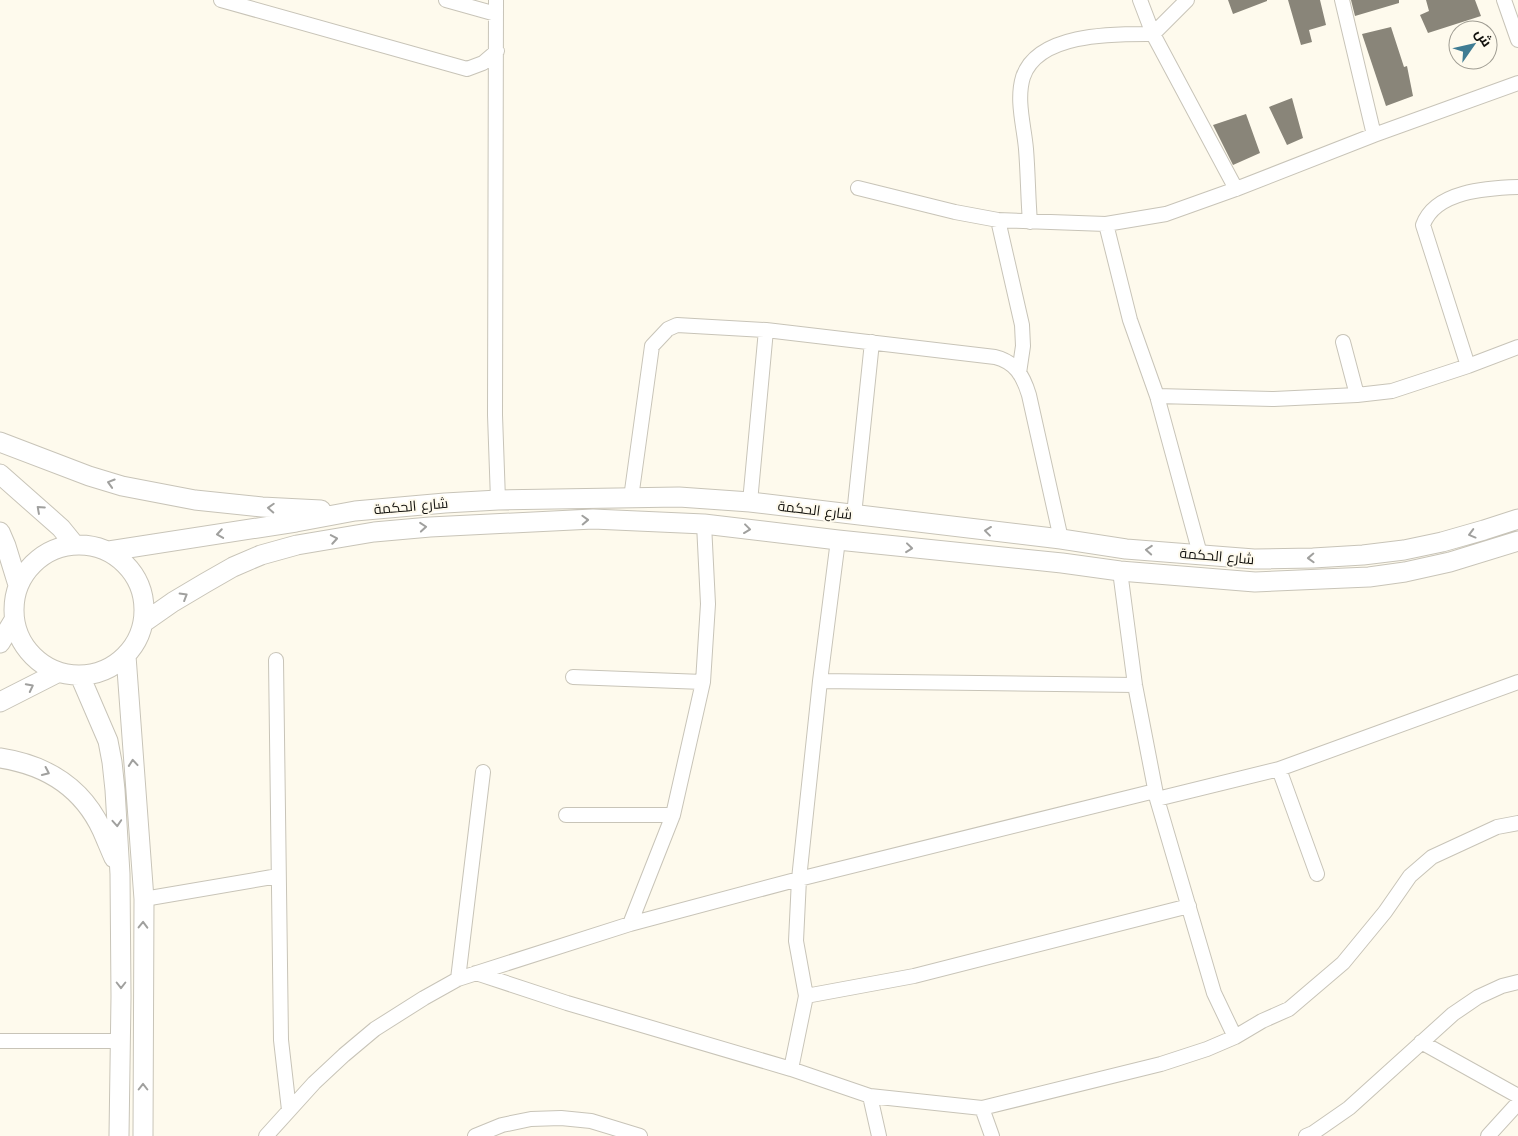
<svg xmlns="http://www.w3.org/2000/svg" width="1518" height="1136" font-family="'Work Sans',Cairo,sans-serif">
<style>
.building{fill:#898579}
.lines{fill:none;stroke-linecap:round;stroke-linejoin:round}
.street-casing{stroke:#c8c4b8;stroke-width:16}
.secondary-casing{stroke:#c8c4b8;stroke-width:21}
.street{stroke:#fff;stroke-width:14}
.secondary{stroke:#fff;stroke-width:19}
.oneway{stroke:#a0a09e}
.labels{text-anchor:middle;stroke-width:4;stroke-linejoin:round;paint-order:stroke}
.street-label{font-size:14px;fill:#12110d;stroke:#fefaed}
</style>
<rect width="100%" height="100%" fill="#fefaed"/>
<path class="building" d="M1228,0H1267V1L1233,14Z
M1288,0H1320L1326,25L1309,30L1312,42L1301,45Z
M1351,0H1399V3L1355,16Z
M1426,0H1475L1481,16L1428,33L1420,15L1429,11Z
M1391,27L1404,67L1407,66L1413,96L1386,106L1362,34Z
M1292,98L1303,138L1287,145L1269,107Z
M1246,114L1260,153L1233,165L1213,125Z"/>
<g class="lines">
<g class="street-casing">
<path id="street" d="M221,0L467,69L483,63L497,51
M446,0L496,14
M496,0L495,415L498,500
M1140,0L1153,34L1236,189
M1342,0L1374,135
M1504,0L1518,40
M858,188L955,212L998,220L1106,224L1166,214L1236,189L1374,135L1518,83
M998,220L1022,325L1023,346L1019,373
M1030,222C1028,198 1028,173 1026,149C1024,126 1016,100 1023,77C1038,32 1116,34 1153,34L1187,0
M1106,224L1130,320L1157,396L1200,554
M1343,342L1357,395
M1468,366L1423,225C1435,191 1487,188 1518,187
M1157,396L1274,399L1357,395L1392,391L1468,366L1518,347
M631,498L652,346L668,329L677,325L766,330L995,357C1015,362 1023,375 1029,395L1061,539
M750,502L766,330
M854,515L872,342
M1120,571L1135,685L1157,799L1214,993L1235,1037
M276,660L281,1040L289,1110
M573,677L703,682
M820,681L1135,685
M1279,769L1317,874
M1157,799L1279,769L1518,682
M566,815H673
M144,899L278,876
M630,924L673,815L703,682L708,604L704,524
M476,973L567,1003L791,1069L870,1096L982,1108L1161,1064L1207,1049L1235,1037L1262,1021L1289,1009L1343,963L1385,912L1410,876L1432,857L1497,827L1518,823
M458,979L483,772
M806,996L914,976L1189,906
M0,1041H120
M1421,1042L1518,1096
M791,1069L806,996L796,941L799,879L820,681L838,540
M870,1096L879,1136
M982,1108L992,1136
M266,1136L314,1083L344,1055L375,1029L424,998L458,979L630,924L799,879L1155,791
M475,1136L502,1125L531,1119L561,1118L591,1121L640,1136
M1306,1136L1313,1133L1349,1108L1453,1014L1478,997L1502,986L1518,982
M1488,1136L1518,1103"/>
</g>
<g class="secondary-casing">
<path id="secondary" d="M0,442L89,476L122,486L195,500L262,507L321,510
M0,474L61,528L74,544
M0,532L6,546L18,585
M14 610a65 65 0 1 1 130 0a65 65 0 1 1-130 0Z
M109,551L296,522L355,511L445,503L498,500L679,497L750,502L1061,539L1126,549L1254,559L1313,558L1363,555L1404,550L1442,542L1484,530L1518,519
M143,623L173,602L205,583L233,567L261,555L297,545L374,532L430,527L593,519L704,524L838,540L1062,563L1120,571L1255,582L1369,577L1405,572L1450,562L1518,541
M0,643L14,620
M126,656L144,899L143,1136
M80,676L108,741L112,762L115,790L120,874L121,997L119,1136
M0,702L59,672
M0,758C46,765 82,787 102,830C106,839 110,849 114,858"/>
</g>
<use href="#street" class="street"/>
<use href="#secondary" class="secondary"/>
</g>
<defs><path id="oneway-chevron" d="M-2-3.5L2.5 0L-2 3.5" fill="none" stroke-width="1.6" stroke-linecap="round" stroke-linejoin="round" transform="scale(1.25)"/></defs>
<g class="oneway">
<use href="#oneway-chevron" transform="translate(111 483) rotate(-163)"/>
<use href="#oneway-chevron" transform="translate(271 508) rotate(-177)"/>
<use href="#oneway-chevron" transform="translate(40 509) rotate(-138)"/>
<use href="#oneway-chevron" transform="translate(585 520) rotate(-2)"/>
<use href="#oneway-chevron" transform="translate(423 527) rotate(-5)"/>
<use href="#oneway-chevron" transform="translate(747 529) rotate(7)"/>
<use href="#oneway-chevron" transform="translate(988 531) rotate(-173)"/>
<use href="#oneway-chevron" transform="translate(220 534) rotate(171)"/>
<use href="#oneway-chevron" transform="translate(1472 534) rotate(165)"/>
<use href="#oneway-chevron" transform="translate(334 539) rotate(-10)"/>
<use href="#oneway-chevron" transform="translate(909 548) rotate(6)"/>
<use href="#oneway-chevron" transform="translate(1149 550) rotate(-176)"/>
<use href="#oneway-chevron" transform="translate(1311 558) rotate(178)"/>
<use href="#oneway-chevron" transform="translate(184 596) rotate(-31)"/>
<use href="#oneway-chevron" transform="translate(30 687) rotate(-27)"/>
<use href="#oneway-chevron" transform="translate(133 763) rotate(-95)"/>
<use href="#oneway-chevron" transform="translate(46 772) rotate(25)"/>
<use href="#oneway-chevron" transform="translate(117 823) rotate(86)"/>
<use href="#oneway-chevron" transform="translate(143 925) rotate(-89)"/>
<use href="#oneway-chevron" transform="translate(121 985) rotate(90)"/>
<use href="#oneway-chevron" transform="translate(143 1087) rotate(-90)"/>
</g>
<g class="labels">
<g class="street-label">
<text transform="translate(411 506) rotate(-5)" y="5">شارع الحكمة</text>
<text transform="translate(815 510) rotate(7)" y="5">شارع الحكمة</text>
<text transform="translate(1217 556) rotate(5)" y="5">شارع الحكمة</text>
</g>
</g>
<g transform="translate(1473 45) rotate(56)"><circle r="24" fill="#fefaed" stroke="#a09d93"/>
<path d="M0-4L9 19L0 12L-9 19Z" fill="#3f7c93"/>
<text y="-8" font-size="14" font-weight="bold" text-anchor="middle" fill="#12110d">ش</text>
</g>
</svg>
